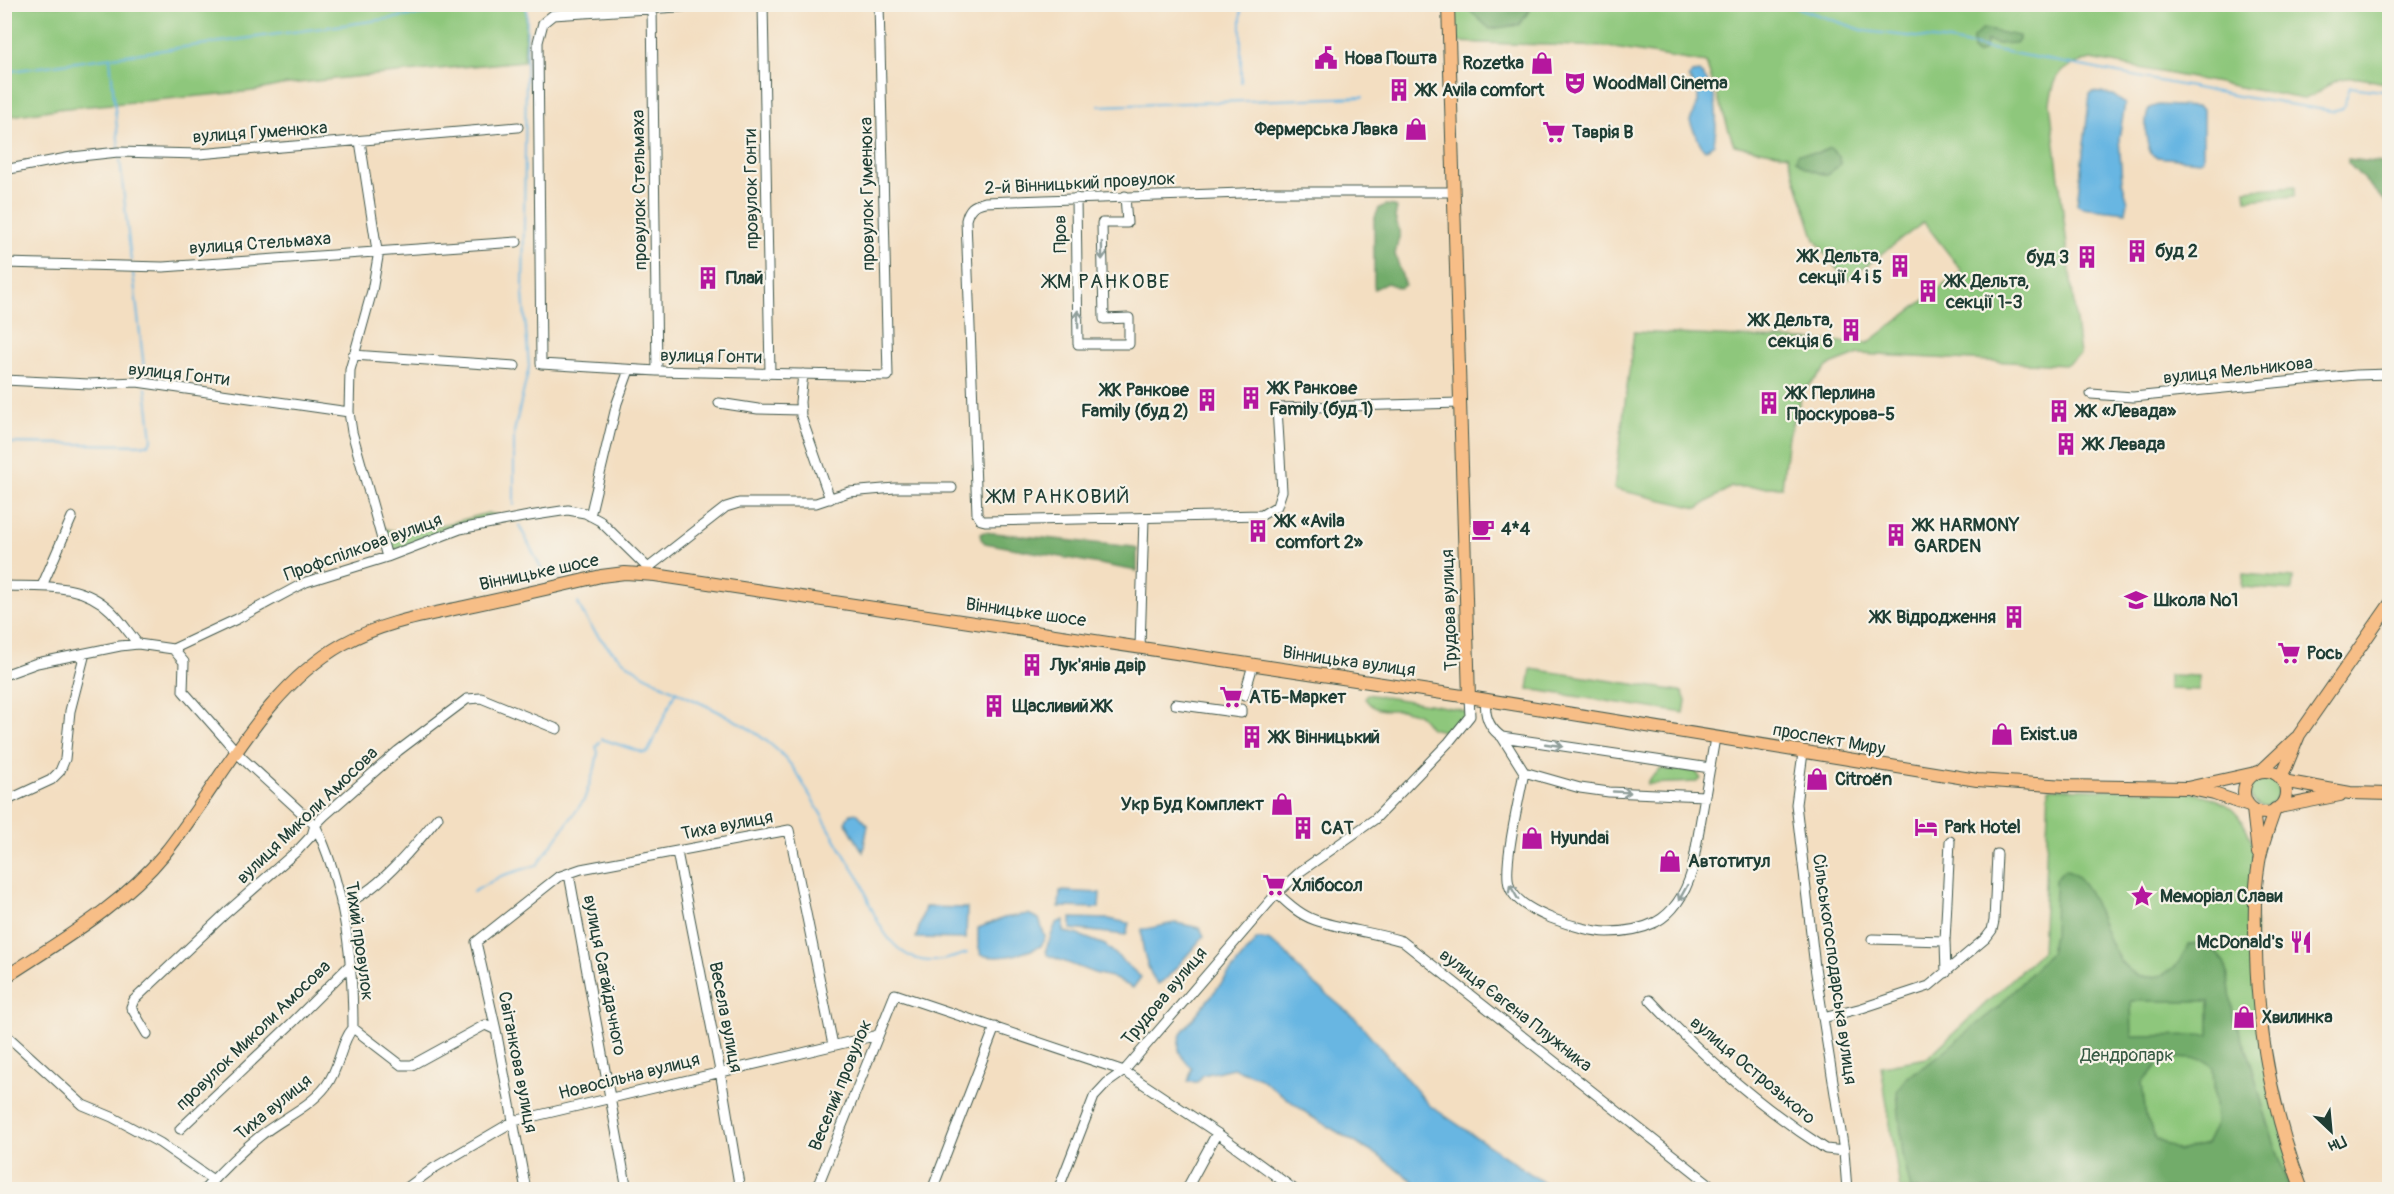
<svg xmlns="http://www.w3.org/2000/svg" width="2394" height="1194" font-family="Pangolin,sans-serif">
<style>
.green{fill:#8ec77b;stroke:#568258;stroke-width:1.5}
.forest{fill:#72ac6b;stroke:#487450;stroke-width:1.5;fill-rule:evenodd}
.water{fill:#68b6e2;stroke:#447a8b;stroke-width:1.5}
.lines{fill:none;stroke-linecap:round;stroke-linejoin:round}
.stream{stroke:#68b6e2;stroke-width:2}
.minor-casing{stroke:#3f5549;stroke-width:11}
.major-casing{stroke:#3f5549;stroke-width:14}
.minor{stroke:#fff;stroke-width:9}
.major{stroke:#f7be87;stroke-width:12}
.oneway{stroke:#8f9e9a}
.labels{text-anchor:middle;stroke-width:4.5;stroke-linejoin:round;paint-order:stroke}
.poi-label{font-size:18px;font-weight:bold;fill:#1f3d34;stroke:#f7f3e8;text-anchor:start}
.street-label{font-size:18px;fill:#1f3d34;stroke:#f7f3e8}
.park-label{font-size:18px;fill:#355942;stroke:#f7f3e8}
.neighbourhood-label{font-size:20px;letter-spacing:1.5px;fill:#1f3d34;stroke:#f7f3e8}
</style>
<rect width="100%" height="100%" fill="#f7f3e8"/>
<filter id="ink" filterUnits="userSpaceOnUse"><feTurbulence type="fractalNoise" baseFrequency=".0167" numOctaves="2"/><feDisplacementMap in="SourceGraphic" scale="12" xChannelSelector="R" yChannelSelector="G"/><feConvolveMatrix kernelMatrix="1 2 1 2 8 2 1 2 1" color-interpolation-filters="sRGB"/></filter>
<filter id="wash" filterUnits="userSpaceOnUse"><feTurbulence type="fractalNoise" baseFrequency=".008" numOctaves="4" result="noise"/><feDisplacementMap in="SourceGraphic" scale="24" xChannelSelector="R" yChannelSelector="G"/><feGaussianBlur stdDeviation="1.35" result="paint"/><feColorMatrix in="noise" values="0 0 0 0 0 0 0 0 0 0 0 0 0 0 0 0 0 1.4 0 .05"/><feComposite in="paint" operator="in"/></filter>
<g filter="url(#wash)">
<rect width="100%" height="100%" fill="#f3dec1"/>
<path class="green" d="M4,5H527L524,61L343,78L281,85L254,91L57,109L5,117Z
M1451,5H2389V84C2371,81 2349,72 2332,83C2322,89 2316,96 2303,99L2091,59C2061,68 2055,71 2050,103L2080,355L2065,365L1859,354L1828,366L1803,392L1788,436L1782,487H1731L1698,508L1614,489L1634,332L1868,343L1962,271L1924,222L1846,281L1815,240L1788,155L1734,145L1706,63L1608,47L1452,42Z
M2295,186V196L2246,200L2245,190Z
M488,513L497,515L501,518L396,551L388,547L384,528C400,538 467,519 488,513Z
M2243,574L2293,578L2292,591L2242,587Z
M1531,669L1680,691L1683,693L1686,701L1684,713L1528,689Z
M2169,675L2199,676V690L2169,689Z
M1367,694L1458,709L1467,712L1452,733L1430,728C1426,724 1423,717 1417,714C1400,704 1376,719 1365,698Z
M1661,769L1696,771L1701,779L1697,782L1647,784L1649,779Z
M2250 792a14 14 0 1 1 28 0a14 14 0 1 1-28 0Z
M2049,788C2078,789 2107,789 2136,790C2198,791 2246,789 2256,863L2254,987L2299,1189H1900L1881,1066L1927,1058L2042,951Z"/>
<path class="forest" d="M1530,5L1532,7L1519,25L1490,29L1469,10V5Z
M1982,29L2019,36V40L2016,43L1998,44L1987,41L1983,51L1977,54L1973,51V38Z
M1830,148L1839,156L1841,164L1827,175C1815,172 1804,169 1796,160L1798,153H1819Z
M2348,159L2383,163L2389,160V206L2348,163Z
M1386,205L1395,206L1397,209L1395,217L1400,234L1395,254L1405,285L1400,288L1387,283L1374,289V220L1379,208Z
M984,532L1134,547L1137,549V571L985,543L981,539L980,534Z
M2065,869C2109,885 2100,988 2158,976C2175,972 2182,958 2189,944L2202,943L2215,951L2226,964L2234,1019L2249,1055L2264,1110L2289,1189H1911L1903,1156L1897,1092L1906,1078L1932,1061L1998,1007L2050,953L2054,934L2055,879ZM2131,1001H2209V1035L2132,1036ZM2177,1058L2205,1060L2213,1067L2216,1124L2206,1144L2178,1151L2156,1139L2146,1117L2142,1083L2158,1065Z"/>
<path class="water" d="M1699,72C1719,88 1718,120 1714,144L1705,150C1701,147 1691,125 1690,121L1698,103V94L1689,77L1692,73Z
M2093,92L2113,95L2125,104L2119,138L2122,181L2128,202L2126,212L2081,207L2077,204L2090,94Z
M2158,105L2197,107L2203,110V158L2200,161L2156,157L2151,154C2145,140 2144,122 2149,108Z
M857,813L868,825L863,852L845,821L851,814Z
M1060,891L1100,893L1099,908L1059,907Z
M925,907L967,908L966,939L916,938Z
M1028,914L1039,919L1045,937L1041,946C1023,954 1000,960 981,955L978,944V928L1004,918Z
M1071,918L1109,919L1129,923L1126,935L1071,929Z
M1064,920V932L1076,934L1105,945L1141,977L1133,988L1111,977L1094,973L1047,955L1046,949L1056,923Z
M1176,923L1200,928L1204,936L1167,978L1158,984C1148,975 1140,942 1142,929C1155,929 1164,924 1176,923Z
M1257,939L1268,940L1283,950L1304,975L1357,1020L1429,1105L1553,1189H1424L1380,1157L1312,1117L1258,1077L1233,1068L1203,1075L1197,1082H1188L1192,1068C1179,1056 1175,1049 1182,1032Z"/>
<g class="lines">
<path class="stream" d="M1241,4V82
M1786,4L1865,31L1949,41L2243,97L2332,111L2343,108L2350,87L2390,92
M110,58L119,149
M4,72L495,4
M1099,106L1363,97
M120,160L131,261
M133,273L145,377
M4,443L148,445L152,439L146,388
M514,505V432L529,367L523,294L527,4
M519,525L542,570L546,574L560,579
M578,603C618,692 713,691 777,750C791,762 800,778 809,794C827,823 842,853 861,881C871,910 887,953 921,960C937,963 952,958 967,953
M602,739L644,753L648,752L675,693
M473,892L501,876L537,865L584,800L595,768L598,752L596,747L600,742"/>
</g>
</g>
<g filter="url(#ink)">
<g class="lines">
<g class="minor-casing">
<path id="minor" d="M725,4L553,15L543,23L538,42L541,364L657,371L888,376L879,4
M763,4L770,373
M652,8L657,371
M360,141L378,257L372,291L350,370L349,412L352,432L387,557
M4,170L72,157L118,152L199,154L518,127
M1454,192H1270L985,202C973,205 969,208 966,220L977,514L981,520L985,521L1262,515L1277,506L1282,491L1277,408L1460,403
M1076,198L1078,344H1129V318L1104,319L1102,223H1127L1125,196
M4,263L163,267L517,242
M353,355L515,366
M803,374L800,402L801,416L830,499
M4,380L89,384L137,382L349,412
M2091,394L2133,397L2356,375L2390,374
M719,403L758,409L801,410
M590,516L617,403L629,370
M648,568L726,507L739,503H816L849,492L895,488H952
M4,586C42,587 82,582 111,611C121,621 129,633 138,644
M42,586L72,517
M1140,647L1144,518
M173,649L184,662L183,691L242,758L315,825C345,886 353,961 353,1028
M4,675L37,663L120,646L138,644L173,649L237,619L306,582L387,557L460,529L529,516L568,510L585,513L600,521L648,568L647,574
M1244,696L1253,665
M1486,700C1484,715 1489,728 1502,737L1710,768
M1175,704L1241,713V709
M1502,737L1524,772L1580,788L1609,792L1705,796
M1803,753L1796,804L1815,967L1844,1151L1847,1190
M1524,772C1520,796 1503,864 1509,885C1516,912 1582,931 1608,932C1623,932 1642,929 1656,922C1676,911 1686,891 1692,871L1715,738
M4,787L10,799L4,813
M10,799L51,780L60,771L65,759L70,711L85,653
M677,852L720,1071L740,1190
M569,874L627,1190
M1277,893C1288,904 1300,915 1315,920C1342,929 1373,932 1402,941L1717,1190
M341,904C374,897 417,843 438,817
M1872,939L1945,941
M1946,973L1945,941L1950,841
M1650,1000C1702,1056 1762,1108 1826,1149L1844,1151
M1823,1018L1862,1008L1929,986L1986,938L1992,930L1994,921L1997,854
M4,1033L83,1105L112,1117L160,1143L213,1180
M147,1034L131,1007L134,1000L226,913L299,849L312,835L315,825L325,815L398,751L467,699L481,698L557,729
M180,1129L292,1023L350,965
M204,1190C221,1171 240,1152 260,1136C281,1119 310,1107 326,1086C340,1068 340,1043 353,1028L401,1065H412L485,1025L496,1030
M404,1190L434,1168L514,1121L878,1035
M526,1190L496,1030L476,942L558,877L581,869L789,830L833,1045
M816,1190L895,994L1124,1071L1217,1133L1295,1190
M932,1190L995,1027
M1058,1190L1094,1097L1107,1083L1124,1071L1277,893L1301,871L1375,819L1449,742L1470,716L1469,697
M1186,1190L1217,1133"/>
</g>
<g class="major-casing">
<path id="major" d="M1448,4L1469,697
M2261,771L2296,738
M2244 792a21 21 0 1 1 42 0a21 21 0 1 1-42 0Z
M2281,779L2299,735L2390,604
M2283,781L2350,793L2390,794
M2191,789L2214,794L2249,806
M2279,807L2340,795
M2253,809L2258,853
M2275,809C2269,827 2262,844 2259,862C2254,891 2254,923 2256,953C2258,1035 2273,1113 2302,1190
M4,978C60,941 122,906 165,853C222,782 262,690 343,644C381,623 422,616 464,607C510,597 556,587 601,576L625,573L655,575L1469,697L1977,780L2065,786L2187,788L2255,773"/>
</g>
<use href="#minor" class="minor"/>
<use href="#major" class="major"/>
</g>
<defs><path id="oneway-shaft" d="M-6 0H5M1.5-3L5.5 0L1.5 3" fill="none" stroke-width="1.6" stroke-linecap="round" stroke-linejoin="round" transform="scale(1.5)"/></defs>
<g class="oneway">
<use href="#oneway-shaft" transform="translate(1102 251) rotate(89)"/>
<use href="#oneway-shaft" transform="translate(1078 319) rotate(-91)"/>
<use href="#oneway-shaft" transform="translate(1554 745) rotate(8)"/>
<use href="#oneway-shaft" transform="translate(1622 792) rotate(3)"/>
<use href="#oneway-shaft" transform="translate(1514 892) rotate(-120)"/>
<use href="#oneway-shaft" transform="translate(1683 893) rotate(119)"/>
</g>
</g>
<defs>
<g id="civic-bare" transform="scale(1.8)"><path d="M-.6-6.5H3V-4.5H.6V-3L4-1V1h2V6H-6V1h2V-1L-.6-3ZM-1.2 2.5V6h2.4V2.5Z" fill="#b5179e" stroke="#f7f3e8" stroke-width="2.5" paint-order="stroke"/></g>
<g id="shop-bare" transform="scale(1.8)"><path d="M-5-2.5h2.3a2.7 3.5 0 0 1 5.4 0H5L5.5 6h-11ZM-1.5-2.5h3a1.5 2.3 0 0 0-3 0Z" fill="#b5179e" stroke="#f7f3e8" stroke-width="2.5" paint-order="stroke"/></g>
<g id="theatre-bare" transform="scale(1.8)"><path d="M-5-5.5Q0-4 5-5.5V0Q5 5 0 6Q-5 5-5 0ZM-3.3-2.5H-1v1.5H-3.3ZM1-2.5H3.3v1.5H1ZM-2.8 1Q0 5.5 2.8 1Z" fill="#b5179e" stroke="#f7f3e8" stroke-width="2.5" paint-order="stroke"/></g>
<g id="building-bare" transform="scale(1.8)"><path d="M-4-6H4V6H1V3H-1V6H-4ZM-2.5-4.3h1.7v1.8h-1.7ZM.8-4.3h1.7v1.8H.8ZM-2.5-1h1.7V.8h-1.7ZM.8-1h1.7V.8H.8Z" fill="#b5179e" stroke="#f7f3e8" stroke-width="2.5" paint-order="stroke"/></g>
<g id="supermarket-bare" transform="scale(1.8)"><path d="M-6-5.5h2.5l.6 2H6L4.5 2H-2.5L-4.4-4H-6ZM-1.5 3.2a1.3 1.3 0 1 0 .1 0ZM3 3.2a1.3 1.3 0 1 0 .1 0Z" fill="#b5179e" stroke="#f7f3e8" stroke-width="2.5" paint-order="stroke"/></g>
<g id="cafe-bare" transform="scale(1.8)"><path d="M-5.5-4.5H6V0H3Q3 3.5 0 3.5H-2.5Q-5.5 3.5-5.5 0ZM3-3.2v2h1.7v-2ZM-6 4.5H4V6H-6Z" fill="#b5179e" stroke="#f7f3e8" stroke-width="2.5" paint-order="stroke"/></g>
<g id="school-bare" transform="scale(1.8)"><path d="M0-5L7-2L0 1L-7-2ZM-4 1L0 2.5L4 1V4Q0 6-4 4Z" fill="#b5179e" stroke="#f7f3e8" stroke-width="2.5" paint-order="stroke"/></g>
<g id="hotel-bare" transform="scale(1.8)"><path d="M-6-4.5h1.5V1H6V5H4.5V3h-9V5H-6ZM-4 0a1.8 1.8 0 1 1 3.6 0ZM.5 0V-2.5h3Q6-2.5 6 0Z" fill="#b5179e" stroke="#f7f3e8" stroke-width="2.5" paint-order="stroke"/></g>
<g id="sight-bare" transform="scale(1.8)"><path d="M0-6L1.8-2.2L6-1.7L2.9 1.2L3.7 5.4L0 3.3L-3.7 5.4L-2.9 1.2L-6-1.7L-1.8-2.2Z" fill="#b5179e" stroke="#f7f3e8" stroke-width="2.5" paint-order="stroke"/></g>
<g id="restaurant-bare" transform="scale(1.8)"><path d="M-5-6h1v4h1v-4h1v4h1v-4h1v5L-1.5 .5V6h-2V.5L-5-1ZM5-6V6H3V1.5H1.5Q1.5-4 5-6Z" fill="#b5179e" stroke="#f7f3e8" stroke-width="2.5" paint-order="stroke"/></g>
</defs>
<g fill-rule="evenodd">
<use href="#civic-bare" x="1326" y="58"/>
<use href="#shop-bare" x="1542" y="63"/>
<use href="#theatre-bare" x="1575" y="83"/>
<use href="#building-bare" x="1399" y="90"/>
<use href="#shop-bare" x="1416" y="129"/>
<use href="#supermarket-bare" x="1554" y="132"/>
<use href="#building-bare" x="2137" y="251"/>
<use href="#building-bare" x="2087" y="257"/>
<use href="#building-bare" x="1900" y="266"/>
<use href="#building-bare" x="708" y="278"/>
<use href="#building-bare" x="1928" y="291"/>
<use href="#building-bare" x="1851" y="330"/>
<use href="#building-bare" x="1251" y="398"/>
<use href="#building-bare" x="1207" y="400"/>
<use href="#building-bare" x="1769" y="403"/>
<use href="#building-bare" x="2059" y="411"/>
<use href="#building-bare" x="2066" y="444"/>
<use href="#cafe-bare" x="1483" y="529"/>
<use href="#building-bare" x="1258" y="531"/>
<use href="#building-bare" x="1896" y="535"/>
<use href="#school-bare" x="2136" y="600"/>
<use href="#building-bare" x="2014" y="617"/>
<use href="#supermarket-bare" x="2289" y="653"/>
<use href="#building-bare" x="1032" y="665"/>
<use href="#supermarket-bare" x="1231" y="697"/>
<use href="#building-bare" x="994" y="706"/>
<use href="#shop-bare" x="2002" y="734"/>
<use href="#building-bare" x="1252" y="737"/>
<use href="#shop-bare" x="1817" y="779"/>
<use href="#shop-bare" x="1282" y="804"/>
<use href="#hotel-bare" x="1926" y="827"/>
<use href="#building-bare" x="1303" y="828"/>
<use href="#shop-bare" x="1532" y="838"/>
<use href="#shop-bare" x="1670" y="861"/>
<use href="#supermarket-bare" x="1274" y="885"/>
<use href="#sight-bare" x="2142" y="896"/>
<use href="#restaurant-bare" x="2301" y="942"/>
<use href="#shop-bare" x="2244" y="1017"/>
</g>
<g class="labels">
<g class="poi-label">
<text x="1344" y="64">Нова Пошта</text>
<text x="1524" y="69" text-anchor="end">Rozetka</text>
<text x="1593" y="89">WoodMall Cinema</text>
<text x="1417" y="96">ЖК Avila comfort</text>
<text x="1398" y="135" text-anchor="end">Фермерська Лавка</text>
<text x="1572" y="138">Таврія В</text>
<text x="2155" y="257">буд 2</text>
<text x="1882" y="262" text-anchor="end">ЖК Дельта,<tspan x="1882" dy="21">секції 4 і 5</tspan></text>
<text x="2069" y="263" text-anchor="end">буд 3</text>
<text x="726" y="284">Плай</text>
<text x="1946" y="287">ЖК Дельта,<tspan x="1946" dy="21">секції 1-3</tspan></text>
<text x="1833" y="326" text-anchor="end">ЖК Дельта,<tspan x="1833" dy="21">секція 6</tspan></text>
<text x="1269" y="394">ЖК Ранкове<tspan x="1269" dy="21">Family (буд 1)</tspan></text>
<text x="1189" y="396" text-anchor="end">ЖК Ранкове<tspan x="1189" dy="21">Family (буд 2)</tspan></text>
<text x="1787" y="399">ЖК Перлина<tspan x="1787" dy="21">Проскурова-5</tspan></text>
<text x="2077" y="417">ЖК «Левада»</text>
<text x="2084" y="450">ЖК Левада</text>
<text x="1276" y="527">ЖК «Avila<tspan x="1276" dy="21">comfort 2»</tspan></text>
<text x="1914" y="531">ЖК HARMONY<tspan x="1914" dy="21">GARDEN</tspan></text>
<text x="1501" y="535">4*4</text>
<text x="2154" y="606">Школа №1</text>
<text x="1996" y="623" text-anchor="end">ЖК Відродження</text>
<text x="2307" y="659">Рось</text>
<text x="1050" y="671">Лук'янів двір</text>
<text x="1249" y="703">АТБ-Маркет</text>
<text x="1012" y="712">Щасливий ЖК</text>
<text x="2020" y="740">Exist.ua</text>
<text x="1270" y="743">ЖК Вінницький</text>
<text x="1835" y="785">Citroën</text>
<text x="1264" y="810" text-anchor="end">Укр Буд Комплект</text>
<text x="1944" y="833">Park Hotel</text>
<text x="1321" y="834">САТ</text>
<text x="1550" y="844">Hyundai</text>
<text x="1688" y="867">Автотитул</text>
<text x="1292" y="891">Хлібосол</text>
<text x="2160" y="902">Меморіал Слави</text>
<text x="2283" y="948" text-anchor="end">McDonald's</text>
<text x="2262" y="1023">Хвилинка</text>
</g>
<g class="street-label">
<text transform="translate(260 132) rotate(-4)" y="6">вулиця Гуменюка</text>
<text transform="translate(1080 183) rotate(-3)" y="6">2-й Вінницький провулок</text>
<text transform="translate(751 189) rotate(-91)" y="6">провулок Гонти</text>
<text transform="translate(639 190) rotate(-91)" y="6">провулок Стельмаха</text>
<text transform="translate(867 194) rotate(-91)" y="6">провулок Гуменюка</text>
<text transform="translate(1060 234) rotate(-91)" y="6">Пров</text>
<text transform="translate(260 243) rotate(-4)" y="6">вулиця Стельмаха</text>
<text transform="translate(711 356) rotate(1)" y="6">вулиця Гонти</text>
<text transform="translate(2238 370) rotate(-6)" y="6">вулиця Мельникова</text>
<text transform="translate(179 374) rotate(6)" y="6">вулиця Гонти</text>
<text transform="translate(363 547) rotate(-20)" y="6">Профспілкова вулиця</text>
<text transform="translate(539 572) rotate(-12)" y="6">Вінницьке шосе</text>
<text transform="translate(1449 610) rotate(-92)" y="6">Трудова вулиця</text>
<text transform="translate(1026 612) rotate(8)" y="6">Вінницьке шосе</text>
<text transform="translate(1349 661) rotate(8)" y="6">Вінницька вулиця</text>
<text transform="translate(1829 739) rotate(10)" y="6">проспект Миру</text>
<text transform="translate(307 815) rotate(-44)" y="6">вулиця Миколи Амосова</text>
<text transform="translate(727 825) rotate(-11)" y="6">Тиха вулиця</text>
<text transform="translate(360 941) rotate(82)" y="6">Тихий провулок</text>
<text transform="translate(1835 969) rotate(82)" y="6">Сільськогосподарська вулиця</text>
<text transform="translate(605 975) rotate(79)" y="6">вулиця Сагайдачного</text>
<text transform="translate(1164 996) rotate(-50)" y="6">Трудова вулиця</text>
<text transform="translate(1516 1010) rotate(38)" y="6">вулиця Євгена Плужника</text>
<text transform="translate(726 1017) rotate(79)" y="6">Весела вулиця</text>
<text transform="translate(253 1035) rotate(-44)" y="6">провулок Миколи Амосова</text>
<text transform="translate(518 1062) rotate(79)" y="6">Світанкова вулиця</text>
<text transform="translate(1753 1070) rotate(40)" y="6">вулиця Острозького</text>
<text transform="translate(629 1076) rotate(-14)" y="6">Новосільна вулиця</text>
<text transform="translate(840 1085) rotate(-68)" y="6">Веселий провулок</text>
<text transform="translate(273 1107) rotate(-39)" y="6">Тиха вулиця</text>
</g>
<g class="park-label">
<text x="2127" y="1061">Дендропарк</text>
</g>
<g class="neighbourhood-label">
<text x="1107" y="288">ЖМ РАНКОВЕ</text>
<text x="1059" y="503">ЖМ РАНКОВИЙ</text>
</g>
</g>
<rect width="2394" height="1194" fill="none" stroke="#f7f3e8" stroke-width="24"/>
<g transform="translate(2331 1131) rotate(154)" stroke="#f7f3e8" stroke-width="4.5" paint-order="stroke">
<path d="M0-4.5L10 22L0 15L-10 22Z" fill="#1f3d34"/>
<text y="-9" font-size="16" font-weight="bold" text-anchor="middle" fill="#1f3d34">Пн</text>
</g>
</svg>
